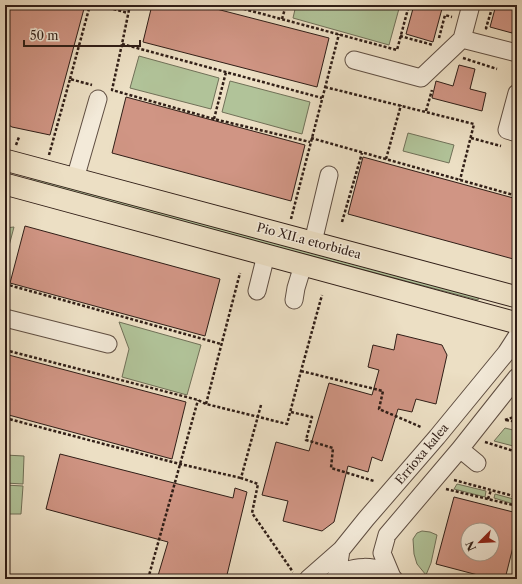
<svg xmlns="http://www.w3.org/2000/svg" width="522" height="584" font-family="'Libre Caslon Text',serif">
<style>
.green{fill:#b1c399;stroke:#707058}
.building{fill:#d09584;stroke:#301e17;fill-rule:evenodd}
.lines{fill:none;stroke-linecap:round;stroke-linejoin:round}
.minor-casing{stroke:#5f4e42;stroke-width:19}
.major-casing{stroke:#301e17;stroke-width:23}
.path{stroke:#301e17;stroke-width:2.5;stroke-dasharray:3 2;stroke-linecap:butt}
.minor{stroke:#f3ead9;stroke-width:17}
.major{stroke:#ecdfc4;stroke-width:21}
.labels{text-anchor:middle;stroke-width:3;stroke-linejoin:round;paint-order:stroke}
.street-label{font-size:12px;fill:#301e17;stroke:#f3ead9}
</style>
<rect width="100%" height="100%" fill="#ecdfc4"/>
<filter id="stains"><feTurbulence type="fractalNoise" baseFrequency=".005" numOctaves="4"/><feColorMatrix values="0 0 0 0 .2 0 0 0 0 .09 0 0 0 0 .02 0 0 0 .5 -.17"/></filter>
<radialGradient id="worn" r=".72"><stop offset=".6" stop-color="#630" stop-opacity="0"/><stop offset="1" stop-color="#630" stop-opacity=".3"/></radialGradient>
<path class="green" d="M296,5H400L389,45L293,18Z
M139,56L219,78L211,109L130,88Z
M230,81L310,102L302,134L222,112Z
M408,133L454,145L449,163L403,151Z
M31,177L479,295L478,300L31,182Z
M14,227L5,261V228Z
M119,322L201,345L187,395L122,377L129,349Z
M505,428L517,431V447L494,441Z
M5,455L24,456L23,484L5,483Z
M457,484L486,491L485,497L454,489Z
M5,485L23,486L21,514H5Z
M495,494L517,500V505L494,498Z
M422,531L430,532L437,535L431,563L426,575L417,564L414,554L413,539L417,533Z"/>
<path class="building" d="M5,5H85L50,135L12,127L5,123Z
M152,5H201L329,38L317,87L143,42Z
M414,5H443L433,42L406,34Z
M496,5H517V12L512,33L490,27Z
M459,65L475,69L470,89L486,93L482,111L432,98L436,81L453,86Z
M126,97L305,145L291,201L112,153Z
M363,157L517,199V260L348,214Z
M25,226L220,279L205,336L10,283Z
M397,334L442,345L447,355L436,404L416,399L412,412L398,409L382,461L372,457L368,472L348,466L334,522L322,531L283,521L288,501L262,495L276,442L309,451L329,383L372,395L379,370L368,367L373,345L394,350Z
M5,354L186,402L172,459L5,414Z
M60,454L233,498L235,488L247,492L226,579H157L168,542L46,509Z
M454,497L517,513V531L505,579H493L436,564ZM468,530H492V554H468Z"/>
<g class="lines">
<g class="minor-casing">
<path id="minor" d="M462,39L471,5
M354,60L421,78L462,39L517,53
M517,93L507,130L517,133
M75,179L98,99
M313,242L329,175
M257,291L266,255
M294,300L296,288L303,265
M5,318L108,344
M460,449L477,463
M337,576L341,550L366,519L437,437L506,353L517,336
M392,577L382,553L387,535L460,449L517,377
M308,579L341,550
M334,579C349,564 379,563 394,579"/>
</g>
<g class="major-casing">
<path id="major" d="M5,160L517,297
M5,184L517,323"/>
</g>
<path class="path" d="M99,5L128,13
M130,5L122,44L112,90L214,119L310,142
M229,5L397,50L409,5
M282,19L286,5
M487,29L486,28L493,5
M400,36L433,45
M516,36L517,31
M439,38L445,15L452,17
M122,44L322,98
M463,58L497,69
M70,79L90,5
M325,87L474,124L460,180
M426,111L432,90
M214,119L226,72
M311,138L517,196
M471,138L501,146
M16,145L19,137
M49,155L70,79L92,85
M386,159L401,105
M291,219L339,34
M342,222L362,153
M5,284L221,344
M5,350L198,400L206,404L287,424L301,371L322,295
M301,371L383,391L379,409L421,427
M206,404L240,273
M261,405L241,478L258,484L252,513L293,572
M291,412L312,417L306,440L333,448L331,468L374,481
M5,418L180,464L241,478
M505,420L517,416
M506,420L517,422
M485,442L517,452
M454,480L517,497
M446,489L517,506
M488,499L491,490
M148,579L198,400
M514,579L517,569"/>
<use href="#minor" class="minor"/>
<use href="#major" class="major"/>
</g>
<g class="labels">
<g class="street-label">
<text transform="translate(309 241) rotate(15)" y="4">Pio XII.a etorbidea</text>
<text transform="translate(422 454) rotate(-50)" y="4">Errioxa kalea</text>
</g>
</g>
<rect width="522" height="584" fill="none" stroke="#ecdfc4" stroke-width="20"/>
<rect x="6" y="6" width="510" height="572" fill="none" stroke="#301e17" stroke-width="2"/>
<rect x="10" y="10" width="502" height="564" fill="none" stroke="#301e17"/>
<g transform="translate(480 542) rotate(246)"><circle r="19" fill="#f3ead9" stroke="#a5988b"/>
<path d="M0-3L7 15L0 10L-7 15Z" fill="#8f2418"/>
<text y="-6" font-size="11" font-weight="bold" text-anchor="middle" fill="#301e17">N</text>
</g>
<path d="M24 40v6h116v-6" fill="none" stroke="#301e17" stroke-width="2"/>
<text x="30" y="40" font-size="12" fill="#301e17" stroke="#f3ead9" stroke-width="3" paint-order="stroke">50 m</text>
<rect width="100%" height="100%" filter="url(#stains)"/>
<rect width="100%" height="100%" fill="url(#worn)"/>
</svg>
